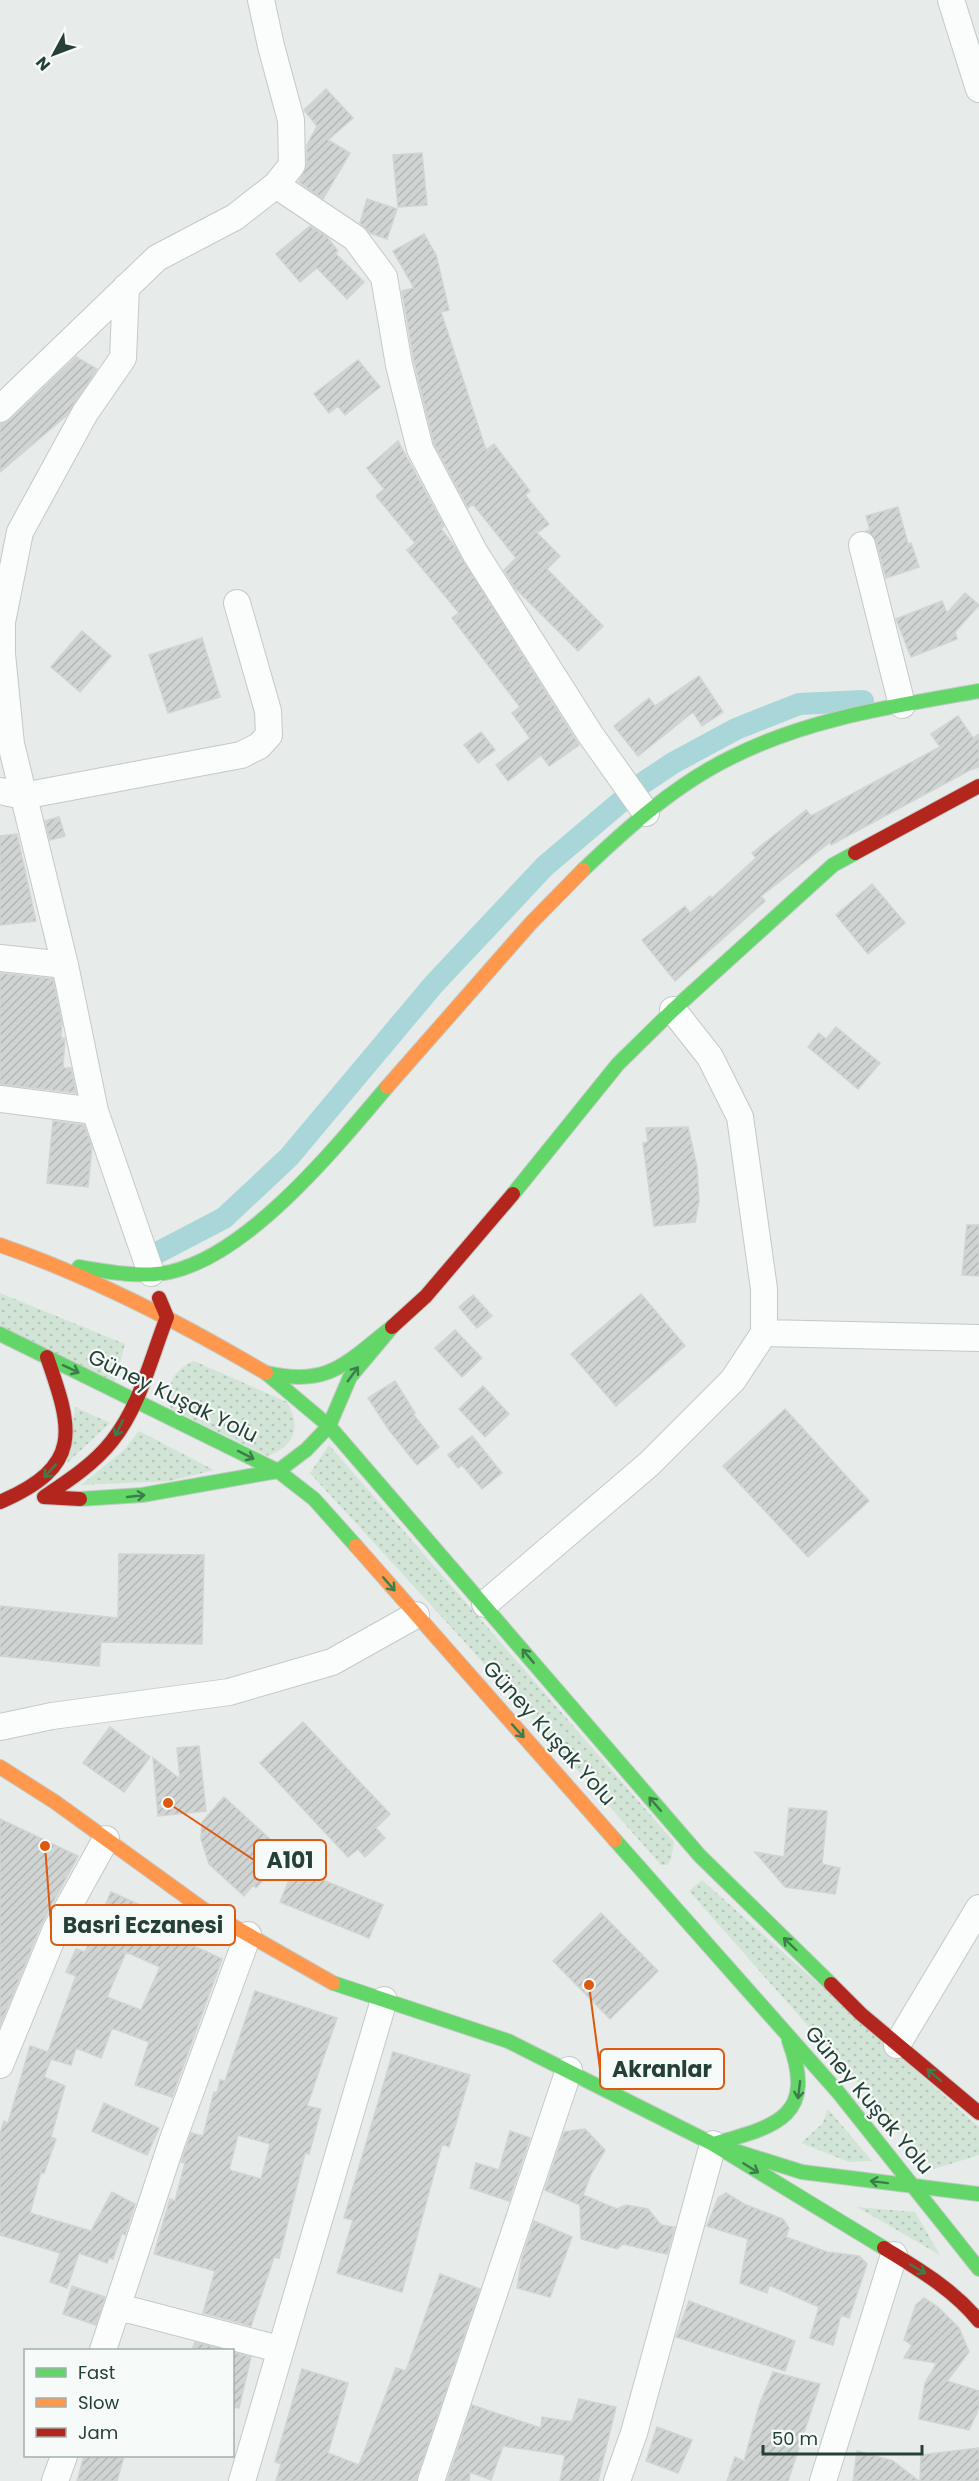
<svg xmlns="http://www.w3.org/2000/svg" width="979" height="2481" font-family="Poppins,sans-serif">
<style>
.grass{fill:url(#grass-dots)}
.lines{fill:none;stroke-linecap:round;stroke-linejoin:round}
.canal{stroke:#a9d6d8;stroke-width:22}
.building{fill:url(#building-hatch);stroke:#d0d5d3;stroke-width:1.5;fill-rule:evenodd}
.street-casing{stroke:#c4c9c7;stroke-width:28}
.fast-casing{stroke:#c3cac7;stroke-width:16}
.slow-casing{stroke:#c3cac7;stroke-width:16}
.jam-casing{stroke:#c3cac7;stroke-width:16}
.street{stroke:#fbfcfc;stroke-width:26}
.fast{stroke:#63d668;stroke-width:14}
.slow{stroke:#ff974d;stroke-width:14}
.jam{stroke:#b3261e;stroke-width:14}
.oneway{stroke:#3d7c4b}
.labels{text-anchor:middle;stroke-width:4.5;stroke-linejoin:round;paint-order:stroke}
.street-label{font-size:21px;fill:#244037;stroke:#f6faf8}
.leader{fill:none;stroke:#de580e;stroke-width:2}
.callout-dot{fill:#de580e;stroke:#f6faf8;stroke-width:2}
.callout{fill:#f6faf8;stroke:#de580e;stroke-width:2}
.callout-label{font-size:22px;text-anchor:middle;font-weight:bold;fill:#244037}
</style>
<defs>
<pattern id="grass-dots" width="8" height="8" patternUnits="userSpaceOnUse" patternTransform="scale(1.5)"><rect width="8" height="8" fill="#d1e4d6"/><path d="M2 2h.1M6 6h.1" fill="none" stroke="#b3c5b8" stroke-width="1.8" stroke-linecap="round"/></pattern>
<pattern id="building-hatch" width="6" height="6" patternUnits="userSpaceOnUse" patternTransform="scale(1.5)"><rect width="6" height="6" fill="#d0d5d3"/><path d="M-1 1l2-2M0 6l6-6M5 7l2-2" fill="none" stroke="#b2b8b6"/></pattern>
</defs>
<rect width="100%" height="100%" fill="#e7ecea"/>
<path class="grass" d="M0,1293L125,1344L115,1382L0,1330Z
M194,1361L287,1402C301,1426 296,1446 268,1456L171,1409C167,1385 171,1371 194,1361Z
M75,1407L110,1423L67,1463Z
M139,1431L214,1470L170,1481L81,1485L124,1450Z
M329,1445L674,1842L671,1860L667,1865H661L471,1649L310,1473Z
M702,1880L979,2127V2155L934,2169L689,1891Z
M828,2109L872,2161L849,2162L801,2143L822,2124Z
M857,2207L915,2212L940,2255Z"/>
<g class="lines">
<path class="canal" d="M155,1254L224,1218L289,1157L434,984L545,866L643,783L673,763L736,729L799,704L863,701"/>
</g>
<path class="building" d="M326,89L353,118L328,140L350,153L323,199L299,182L307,165V145L317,126L304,110Z
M422,153L427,205L398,207L393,155Z
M367,199L397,209L387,239L370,233L360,223Z
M310,226L327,237L338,251L335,253L364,282L347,299L317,268L300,282L276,254Z
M424,234L436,255L449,310L441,312L486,450L494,444L530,491L525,495L549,524L537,533L560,556L547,569L603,626L578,651L515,588L504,570L516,558L473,504L468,508L434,444L414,362L402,291L414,288L393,251Z
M76,357L97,369L66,416L0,472V424L10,420Z
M358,360L380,387L345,415L338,406L329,413L314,394Z
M398,441L444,526L441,529L453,544L579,745L549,766L541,755L508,781L496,765L530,738L512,713L520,707L452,618L459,613L407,550L415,543L376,496L384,489L367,468Z
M898,507L908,544L911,543L919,567L886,578L876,541L866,531L870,530L866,516Z
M965,593L979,605L955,632L957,639L911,657L896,619L942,601L947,613Z
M82,631L111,656L80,692L51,667Z
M202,638L220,697L168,713L149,655Z
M699,676L723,712L702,726L693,712L638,756L614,726L649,698L655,706Z
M958,716L973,738L979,734V767L970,770L831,845L830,842L761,896L765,901L675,981L642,940L685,906L690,913L710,896L712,898L756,858L752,853L806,810L811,816L940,747L931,734Z
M481,732L495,750L478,763L464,745Z
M59,817L65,836L50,840L45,821Z
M17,834L36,921L0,925V836Z
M872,884L905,923L868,954L836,915Z
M0,973L53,979L62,1023L61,1038H65L63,1068H71L76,1093L0,1084Z
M836,1027L880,1063L858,1089L808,1047L819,1033L826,1039Z
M53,1121L84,1125L92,1147L88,1187L47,1183Z
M688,1127L697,1167L699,1201L695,1222L654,1226L643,1143L648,1142L646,1128Z
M967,1225H979V1276L962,1275Z
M641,1294L685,1346L616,1406L571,1354Z
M473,1295L492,1316L477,1328L459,1307Z
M455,1330L482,1358L462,1377L435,1348Z
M395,1381L415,1413L413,1414L439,1447L417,1465L389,1430L368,1398Z
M483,1386L509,1414L485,1437L459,1409Z
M785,1409L869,1501L808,1557L723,1466Z
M472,1436L502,1473L482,1489L462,1465L458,1468L448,1455Z
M119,1554L204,1555L202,1644L101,1642L99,1666L0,1656V1606L118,1618Z
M303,1722L390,1814L376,1828L385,1838L365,1857L358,1849L348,1857L260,1763Z
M110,1727L150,1757L124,1792L83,1763Z
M199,1746L206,1811L158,1816L153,1758L180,1779L177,1748Z
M224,1797L283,1851L275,1861L280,1862L256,1888L253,1885L244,1896L209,1864L201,1839L202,1822Z
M789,1808L827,1811L822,1864L840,1868L835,1894L785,1887L755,1852L784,1857Z
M0,1819L78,1856L42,1923L0,2026Z
M294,1868L383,1905L369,1938L280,1902Z
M111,1892L167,1917L161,1931L222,1959L172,2097L135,2085L149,2042L112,2028L101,2058L76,2048L71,2065L51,2059L44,2077L65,2086L51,2137L56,2139L44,2173L41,2172L30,2213L91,2231L112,2192L135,2204L125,2235L122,2233L113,2259L109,2258L107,2263L79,2253L67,2288L50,2282L60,2253L0,2235V2134L4,2121L8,2123L30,2046L48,2052L76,1976L66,1972L76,1949L85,1952ZM126,1952L160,1967L141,2010L107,1997Z
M601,1913L658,1971L610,2019L553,1961Z
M255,1991L337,2018L307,2106L321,2109L309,2154L305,2153L279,2258L274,2257L251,2326L203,2313L215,2271L154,2254L170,2199L175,2201L185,2163L181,2162L191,2133L203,2136L214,2092L217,2093L220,2080L225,2081ZM238,2135L270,2144L261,2179L229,2170Z
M393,2052L470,2075L449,2147L442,2144L402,2292L337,2273L353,2220L344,2218Z
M104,2103L159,2128L147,2155L92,2131Z
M585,2129L605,2150L591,2174L583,2195L617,2209L626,2205L648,2209L661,2225L675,2227L667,2254L623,2244L617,2249L581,2239L580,2205L545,2190L564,2132Z
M510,2131L530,2138L509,2201L470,2188L476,2163L499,2170Z
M726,2193L744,2204L783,2219L789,2228L786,2237L827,2252L859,2256L867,2264L849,2318L841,2315L833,2345L810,2338L819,2307L769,2285L767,2293L740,2283L748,2239L707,2226L718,2198Z
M534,2221L572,2237L550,2297L517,2288L522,2258Z
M440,2274L480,2289L416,2481H276L281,2464L275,2462L302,2369L348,2383L328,2453L359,2465L396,2368L406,2371Z
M72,2286L105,2297L96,2325L63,2314Z
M924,2298L938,2307L959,2328L969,2352L947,2381L979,2391V2408L969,2430L919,2419L925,2383L937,2363L904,2358L912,2345L904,2340L916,2305Z
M689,2301L795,2341L785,2371L676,2337Z
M195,2342L226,2350H192Z
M232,2352L251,2357L239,2408L232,2407Z
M773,2372L820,2384L788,2481H727L735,2457L744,2461L760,2403Z
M579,2399L616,2407L598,2481H560L565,2455L503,2446L491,2480L470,2472L469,2481H447L472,2405L541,2428L542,2417L572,2422Z
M657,2427L692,2440L678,2473L646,2461Z
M979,2448V2481H920L921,2455Z
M857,2451L893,2461L919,2481H853Z
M84,2456H124L117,2481H77Z"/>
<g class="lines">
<g class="street-casing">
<path id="street" d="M951,0L979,89
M276,185L355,238L384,277L399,365L420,449L475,553L590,734L646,813
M126,287L123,358L85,413L20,532L2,622V654L11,744L65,965L95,1111L151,1273
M0,409L157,258L235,217L276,185L292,165L291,120L271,46L261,0
M862,545L902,705
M0,791L23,796L241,755L259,746L269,735L268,711L237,603
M0,958L65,965
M0,1099L95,1111
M764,1333L979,1338
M485,1604L649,1464L733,1380L764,1333V1289L740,1117L710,1057L673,1010
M0,1727L52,1716L229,1692L332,1662L416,1615
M897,2045L979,1908
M0,2065L56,1929L106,1839
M119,2307L279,2349
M103,2350L172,2142L248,1935
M55,2481L64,2456
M242,2481L384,2000
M431,2481L569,2070
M617,2481L634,2433L713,2144
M823,2481L894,2255"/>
</g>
<g class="fast-casing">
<path id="fast" d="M583,870C627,828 676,784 732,757C809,718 895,706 979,691
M513,1194L618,1064L673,1010L833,865L855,853
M79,1267C108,1272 141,1278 170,1272C250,1254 336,1147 387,1087
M0,1334L278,1471L314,1499L356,1546
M266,1373L329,1426L700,1856L831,1984
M80,1499L142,1495L278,1471L306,1450L329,1426L350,1377L392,1327C346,1363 329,1387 267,1373
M615,1840L838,2092L979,2269
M333,1983L508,2041L713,2144C777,2126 817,2117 789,2041
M884,2248L713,2144L802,2172L979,2194"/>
</g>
<g class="slow-casing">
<path id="slow" d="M387,1087L531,923L583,870
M0,1245C93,1277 181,1323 266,1373
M356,1546L615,1840
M0,1767L55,1802L203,1909L333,1983"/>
</g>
<g class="jam-casing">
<path id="jam" d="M855,853L979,786
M392,1327L426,1296L513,1194
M80,1499L44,1497C68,1481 94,1464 112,1441C140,1406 151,1358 167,1317L159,1298
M0,1502C83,1466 73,1431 47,1357
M831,1984L861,2014L979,2113
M884,2248C918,2269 953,2289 979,2321"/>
</g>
<use href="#street" class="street"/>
<use href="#fast" class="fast"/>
<use href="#slow" class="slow"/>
<use href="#jam" class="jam"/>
</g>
<defs><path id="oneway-shaft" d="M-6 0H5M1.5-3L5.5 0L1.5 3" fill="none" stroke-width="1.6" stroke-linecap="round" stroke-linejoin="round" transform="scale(1.5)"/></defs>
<g class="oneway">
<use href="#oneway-shaft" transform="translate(71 1369) rotate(25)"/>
<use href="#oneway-shaft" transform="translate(353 1374) rotate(-54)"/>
<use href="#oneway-shaft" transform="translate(119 1428) rotate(117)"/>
<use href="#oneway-shaft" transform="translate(246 1455) rotate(27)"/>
<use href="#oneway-shaft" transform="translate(50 1471) rotate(133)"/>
<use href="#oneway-shaft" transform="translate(136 1496) rotate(-6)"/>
<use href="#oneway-shaft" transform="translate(389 1584) rotate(49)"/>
<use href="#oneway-shaft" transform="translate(528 1656) rotate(-130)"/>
<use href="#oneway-shaft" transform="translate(518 1731) rotate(48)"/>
<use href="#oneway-shaft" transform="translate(655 1804) rotate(-131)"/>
<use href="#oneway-shaft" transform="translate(790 1944) rotate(-136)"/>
<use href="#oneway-shaft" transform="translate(934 2075) rotate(-140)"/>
<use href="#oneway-shaft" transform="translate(799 2090) rotate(97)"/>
<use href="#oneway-shaft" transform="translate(751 2168) rotate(32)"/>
<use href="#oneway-shaft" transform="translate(879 2182) rotate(-173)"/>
<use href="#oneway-shaft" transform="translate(918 2269) rotate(30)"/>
</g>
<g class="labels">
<g class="street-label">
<text transform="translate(173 1396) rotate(26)" y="7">Güney Kuşak Yolu</text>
<text transform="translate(549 1733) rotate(48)" y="7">Güney Kuşak Yolu</text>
<text transform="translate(869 2100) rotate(50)" y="7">Güney Kuşak Yolu</text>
</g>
</g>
<path class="leader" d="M168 1803L254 1860M45 1846L51 1925M589 1985L600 2069"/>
<g class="callout-dot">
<circle cx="168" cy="1803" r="6"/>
<circle cx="45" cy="1846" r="6"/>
<circle cx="589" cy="1985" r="6"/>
</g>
<g class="callout">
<rect x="254" y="1840" width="72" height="40" rx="6"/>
<rect x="51" y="1905" width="184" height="40" rx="6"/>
<rect x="600" y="2049" width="124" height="40" rx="6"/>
</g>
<g class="callout-label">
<text x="290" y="1868">A101</text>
<text x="143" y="1933">Basri Eczanesi</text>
<text x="662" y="2077">Akranlar</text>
</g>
<rect x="24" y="2349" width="210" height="108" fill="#f6faf8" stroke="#a2b0ab" stroke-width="1.5"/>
<rect x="36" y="2368" width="30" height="9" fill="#63d668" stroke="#a2b0ab" stroke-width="1.5"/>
<text x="78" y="2379" font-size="18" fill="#244037">Fast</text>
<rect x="36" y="2398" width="30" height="9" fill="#ff974d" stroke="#a2b0ab" stroke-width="1.5"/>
<text x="78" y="2409" font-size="18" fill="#244037">Slow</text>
<rect x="36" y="2428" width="30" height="9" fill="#b3261e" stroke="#a2b0ab" stroke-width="1.5"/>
<text x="78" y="2439" font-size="18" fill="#244037">Jam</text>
<g transform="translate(54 54) rotate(229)" stroke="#f6faf8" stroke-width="4.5" paint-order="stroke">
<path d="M0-4.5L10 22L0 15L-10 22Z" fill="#244037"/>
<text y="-9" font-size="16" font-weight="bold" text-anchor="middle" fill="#244037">N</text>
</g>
<path d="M763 2445v9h159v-9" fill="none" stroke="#244037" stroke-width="3"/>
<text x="772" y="2445" font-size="18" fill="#244037" stroke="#f6faf8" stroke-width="4.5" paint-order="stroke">50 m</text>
</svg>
